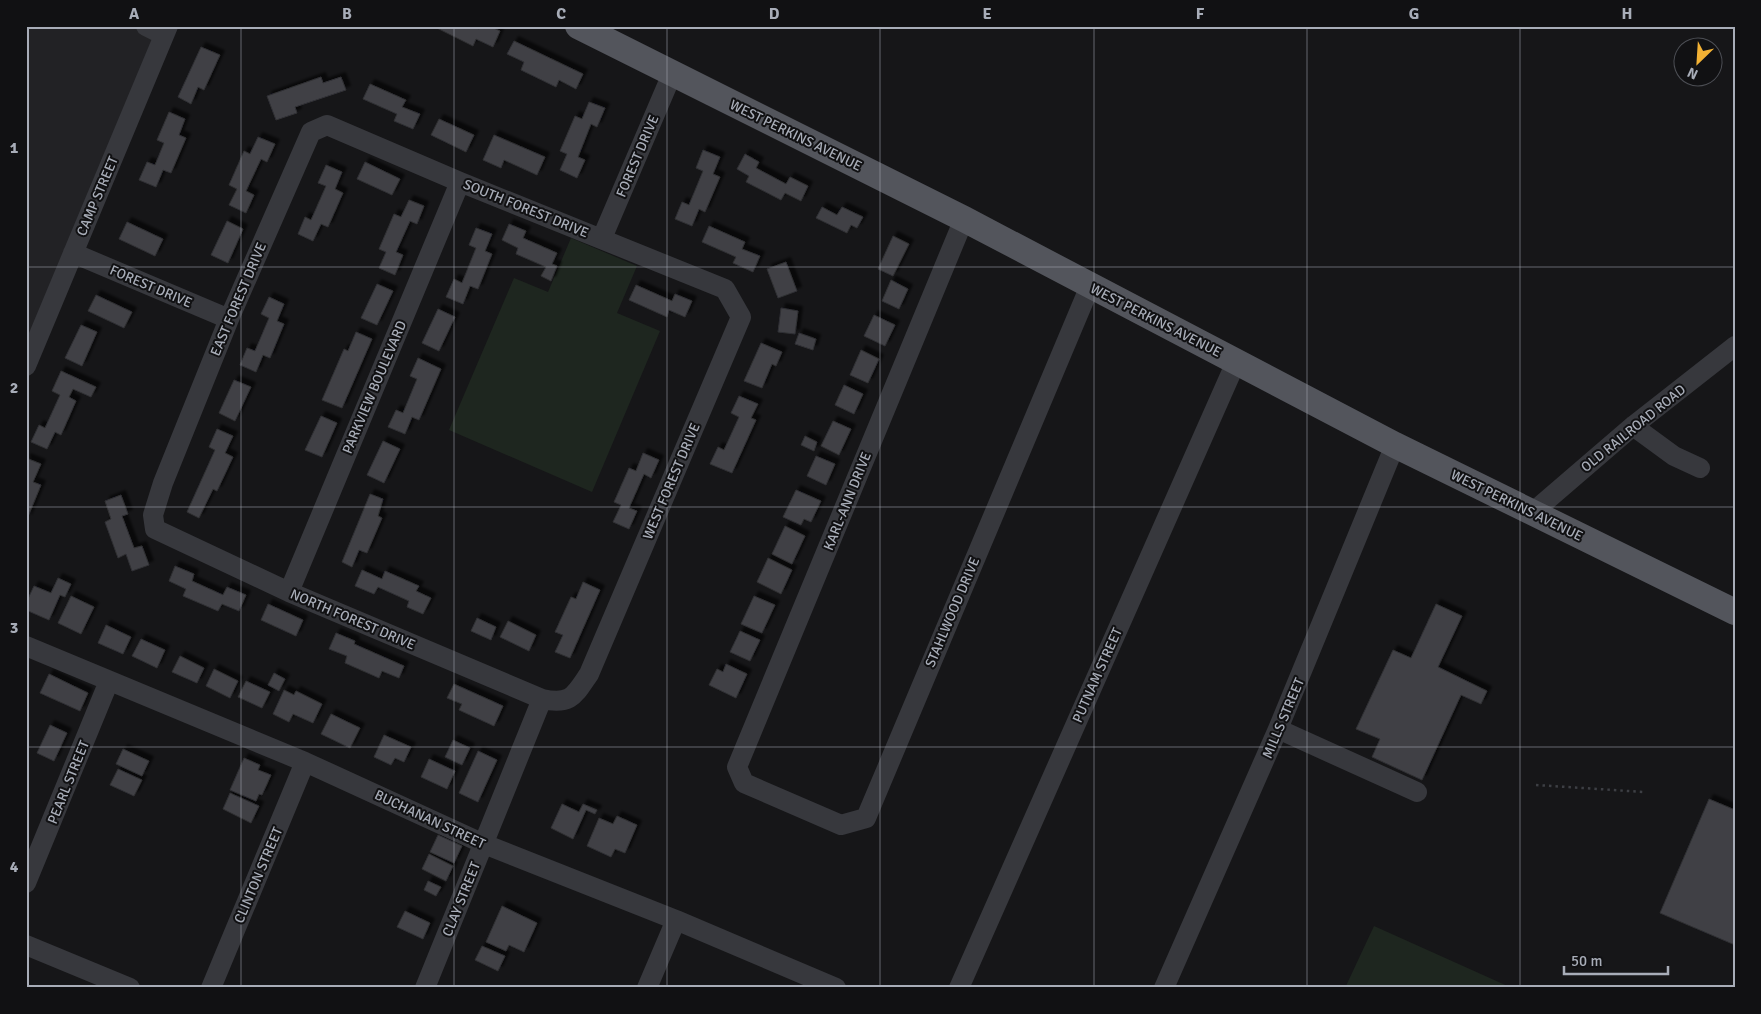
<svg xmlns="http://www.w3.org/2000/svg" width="1761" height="1014" font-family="Signika,sans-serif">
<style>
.built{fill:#222225}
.green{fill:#1e261f}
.building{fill:#404145;stroke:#303034;filter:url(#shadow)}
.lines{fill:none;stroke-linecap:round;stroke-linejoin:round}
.path{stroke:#3d3f44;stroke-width:2.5;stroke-dasharray:2.5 4;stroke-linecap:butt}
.minor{stroke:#37383d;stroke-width:20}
.major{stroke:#53555c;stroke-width:26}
.grid{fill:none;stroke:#a8adb8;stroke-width:1;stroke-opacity:0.55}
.labels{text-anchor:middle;stroke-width:4;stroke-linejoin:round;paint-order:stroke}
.street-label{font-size:14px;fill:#a8adb8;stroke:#111113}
.neatline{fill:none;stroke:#a8adb8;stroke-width:2}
.grid-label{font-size:16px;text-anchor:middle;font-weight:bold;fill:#a8adb8}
</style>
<defs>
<filter id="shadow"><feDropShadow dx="4.5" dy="-4.5" stdDeviation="1" flood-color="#0009"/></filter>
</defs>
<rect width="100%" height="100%" fill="#161618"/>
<path class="built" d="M26,26H168L26,366Z"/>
<path class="green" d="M571,238L637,266L617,313L660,331L592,492L449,430L514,278L548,292Z
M1374,926L1512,988H1345Z"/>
<path class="building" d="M438,26H472L479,29L480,26H489L500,31L493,47L476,39L473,46L437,28Z
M514,41L583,74L576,89L559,80L556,87L521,70L524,62L507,54Z
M201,47L220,55L204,90L198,87L191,104L178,97Z
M321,77L323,83L341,77L346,90L295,107L297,113L276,120L267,96Z
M370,84L406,100L402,107L420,114L413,129L394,121L397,114L363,99Z
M589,102L605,108L597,127L591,124L578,157L585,160L577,178L560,170L567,154L560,151L575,116L582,119Z
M169,112L185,119L179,135L186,138L171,173L163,170L156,187L139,180L147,162L155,165L164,143L157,140Z
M439,119L474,135L466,152L431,135Z
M494,135L545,157L537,175L504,160L501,168L483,160Z
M258,137L275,144L267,162L261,159L246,191L254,195L246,213L229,205L237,189L229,185L244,151L250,154Z
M703,150L720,157L713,174L720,177L705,212L699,209L692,226L675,219L682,202L689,205L703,171L696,168Z
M745,154L759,162L756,168L786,184L790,177L808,186L801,201L785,193L781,200L746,182L749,176L737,169Z
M365,162L400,179L392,195L357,179Z
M326,165L342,172L335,189L343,193L328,227L321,224L313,241L298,234L305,217L311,220L326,186L318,183Z
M409,200L424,206L417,224L410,221L396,252L403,255L395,275L379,268L386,252L379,249L394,214L401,217Z
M822,207L837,215L842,207L863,217L857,228L851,225L847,233L816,218Z
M227,221L243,229L228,263L211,255Z
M127,222L163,239L155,256L119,239Z
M509,224L526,231L523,238L557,253L552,264L557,266L551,281L541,276L546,267L516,254L518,248L502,240Z
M709,226L745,242L742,249L760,256L753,272L733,263L736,257L702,242Z
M476,228L492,234L485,251L492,254L478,289L470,286L463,304L446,297L454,279L462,283L476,248L469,245Z
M893,236L909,244L893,276L878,269Z
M786,262L797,291L778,298L767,269Z
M891,280L908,289L899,309L882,301Z
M377,284L393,291L377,325L361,318Z
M636,285L672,301L675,294L692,301L685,317L669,310L667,317L629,300Z
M96,295L132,312L124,328L88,311Z
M269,297L284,304L277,321L284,324L270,358L263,355L256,372L240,365L247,348L255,351L269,318L261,314Z
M781,308L798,311L795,334L778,332Z
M438,309L455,317L439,351L422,343Z
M874,315L895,325L885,346L864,336Z
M81,325L97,332L82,366L65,358Z
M356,332L372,339L342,408L322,400L344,349L348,351Z
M799,333L816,339L813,350L795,344Z
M761,343L782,352L776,366L772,364L762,388L744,381Z
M861,350L879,359L868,383L850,375Z
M418,358L441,369L419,420L412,417L405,434L388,427L396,410L403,413L417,379L410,376Z
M61,371L96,387L91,397L73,389L69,397L76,401L61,435L55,432L47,449L31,442L39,425L45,428L60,395L52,391Z
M234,380L251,387L235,421L219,413Z
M844,385L863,394L854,414L835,405Z
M739,396L758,404L751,418L756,420L732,473L710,464L718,447L724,450L739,417L731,413Z
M321,416L337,423L322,457L305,450Z
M833,421L851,429L839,455L821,446Z
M217,429L233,436L225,453L233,457L217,491L213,489L199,518L187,512L215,450L209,447Z
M805,436L817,442L814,451L801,445Z
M383,441L400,449L384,483L367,475Z
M643,453L659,460L651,478L644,474L629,508L637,511L629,529L613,522L621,505L614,502L629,468L636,471Z
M816,456L835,464L826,485L807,476Z
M26,458L41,464L33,482L41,485L27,519Z
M796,490L821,501L811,522L804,519L801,525L783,517Z
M370,494L383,499L378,516L382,518L367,553L359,550L352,567L342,562Z
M121,495L128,514L122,516L134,548L142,546L149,565L132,571L126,554L118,558L105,522L111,519L105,501Z
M785,526L805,536L792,564L772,554Z
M768,558L792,570L781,594L757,582Z
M175,566L194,574L192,581L223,595L227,587L246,595L239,611L222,604L218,611L183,596L186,589L169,581Z
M362,570L382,579L385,571L419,586L416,591L431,598L423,614L407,607L409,601L378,587L374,594L355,586Z
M58,578L71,584L65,597L60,595L49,620L26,610V603L34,586L51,593Z
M583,582L600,590L570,658L555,652L563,635L555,632L571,597L576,599Z
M71,596L94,607L81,634L58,623Z
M754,596L775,605L762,633L741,624Z
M268,604L303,620L296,636L261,620Z
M1436,604L1462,616L1438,667L1487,691L1481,704L1461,695L1422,780L1372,757L1380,739L1356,729L1393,650L1411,658Z
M477,618L496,627L491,640L471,631Z
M508,621L536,635L529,651L500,637Z
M106,625L131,637L123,654L98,643Z
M740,631L760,640L750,661L730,652Z
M336,633L355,641L354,644L404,666L399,678L382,671L379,678L345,663L347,656L329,649Z
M141,639L165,650L157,668L132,656Z
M180,656L204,668L197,683L172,672Z
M726,664L747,674L736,698L709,685L717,669L723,672Z
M214,669L238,681L230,698L206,686Z
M274,673L285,679L279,691L268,685Z
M49,674L88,693L80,711L40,693Z
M246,681L270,692L262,708L238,697Z
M454,684L503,706L494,726L459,710L462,704L447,698Z
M284,690L294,695L296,691L322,704L313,723L293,714L289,722L273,714Z
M331,714L360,728L350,748L321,734Z
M50,725L67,733L54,761L37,753Z
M384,735L411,747L404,762L395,758L391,765L374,757Z
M453,740L470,748L462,765L445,757Z
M123,749L149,761L142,776L116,764Z
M478,751L497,760L478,802L459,793Z
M244,758L260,765L258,770L271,775L262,795L259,794L256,801L230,790Z
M429,759L455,771L447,789L421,777Z
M118,769L142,780L134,796L110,785Z
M230,793L259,806L251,823L223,809Z
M1709,799L1735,810V945L1660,913Z
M562,804L579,812L583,804L597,810L595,814L586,810L573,839L551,828Z
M617,816L637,825L625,853L615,849L611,857L587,846L599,818L613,824Z
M438,835L462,846L454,863L430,852Z
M429,854L453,866L446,881L422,869Z
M428,881L441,887L436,896L424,890Z
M502,906L537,923L524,952L509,945L506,951L486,942Z
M405,911L430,923L423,939L397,927Z
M482,946L505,956L498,971L475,960Z"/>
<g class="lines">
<path class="path" d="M1536,785L1644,792"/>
<path class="minor" d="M146,26L164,35
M327,125L460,182L725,289L741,317L589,674C574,696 571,705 542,699L289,592L155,529L153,515L163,483L229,319L311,132Z
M964,219L737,767L744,783L841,825L866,818L1090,286
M602,238L672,74
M73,253L229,319
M26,366L168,26
M1633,426L1674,456L1700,468
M1533,512L1633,426L1735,346
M289,592L460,182
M26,646L305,762L484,844L676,920L836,988
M1278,729L1417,792
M26,883L109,681
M26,945L130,988
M211,988L305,762
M425,988L542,699
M647,988L676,920
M959,988L1236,362
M1164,988L1278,729L1395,445"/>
<path class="major" d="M578,26L964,219L1395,445L1735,612"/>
</g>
<path class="grid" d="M241,26V988M454,26V988M667,26V988M880,26V988M1094,26V988M1307,26V988M1520,26V988M26,267H1735M26,507H1735M26,747H1735"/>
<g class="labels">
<g class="street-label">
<text transform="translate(796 135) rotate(26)" y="5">WEST PERKINS AVENUE</text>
<text transform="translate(637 156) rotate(-67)" y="5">FOREST DRIVE</text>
<text transform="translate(97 196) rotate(-67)" y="5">CAMP STREET</text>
<text transform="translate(526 208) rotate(22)" y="5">SOUTH FOREST DRIVE</text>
<text transform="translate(151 286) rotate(23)" y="5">FOREST DRIVE</text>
<text transform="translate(238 299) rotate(-67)" y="5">EAST FOREST DRIVE</text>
<text transform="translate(1156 320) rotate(27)" y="5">WEST PERKINS AVENUE</text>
<text transform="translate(374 387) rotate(-67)" y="5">PARKVIEW BOULEVARD</text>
<text transform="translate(1633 428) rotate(-39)" y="5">OLD RAILROAD ROAD</text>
<text transform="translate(671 481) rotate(-67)" y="5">WEST FOREST DRIVE</text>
<text transform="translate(847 501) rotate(-68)" y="5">KARL-ANN DRIVE</text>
<text transform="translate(1517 505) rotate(26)" y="5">WEST PERKINS AVENUE</text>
<text transform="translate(952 612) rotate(-67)" y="5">STAHLWOOD DRIVE</text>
<text transform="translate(353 619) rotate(23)" y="5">NORTH FOREST DRIVE</text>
<text transform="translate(1097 675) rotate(-66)" y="5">PUTNAM STREET</text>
<text transform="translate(1283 718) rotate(-67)" y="5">MILLS STREET</text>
<text transform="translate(68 782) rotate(-68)" y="5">PEARL STREET</text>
<text transform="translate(430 819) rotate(25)" y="5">BUCHANAN STREET</text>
<text transform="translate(258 875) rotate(-67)" y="5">CLINTON STREET</text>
<text transform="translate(461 899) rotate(-68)" y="5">CLAY STREET</text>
</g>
</g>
<rect width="1761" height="1014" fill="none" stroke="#111113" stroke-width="55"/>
<g transform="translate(1698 62) rotate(205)"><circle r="24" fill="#111113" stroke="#4d4f55"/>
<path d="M0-4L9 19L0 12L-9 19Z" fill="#f2b134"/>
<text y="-8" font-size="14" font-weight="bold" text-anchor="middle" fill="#a8adb8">N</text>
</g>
<path d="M1564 966v8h104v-8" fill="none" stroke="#a8adb8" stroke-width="2.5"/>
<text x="1571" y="966" font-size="15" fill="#a8adb8" stroke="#111113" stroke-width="4" paint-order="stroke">50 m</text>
<rect x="28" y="28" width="1706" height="958" class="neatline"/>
<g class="grid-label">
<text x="134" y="19">A</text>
<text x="347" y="19">B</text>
<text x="561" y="19">C</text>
<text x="774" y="19">D</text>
<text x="987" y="19">E</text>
<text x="1200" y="19">F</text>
<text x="1414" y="19">G</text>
<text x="1627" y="19">H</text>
<text x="14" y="153">1</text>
<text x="14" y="393">2</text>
<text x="14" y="633">3</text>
<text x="14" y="872">4</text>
</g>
</svg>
